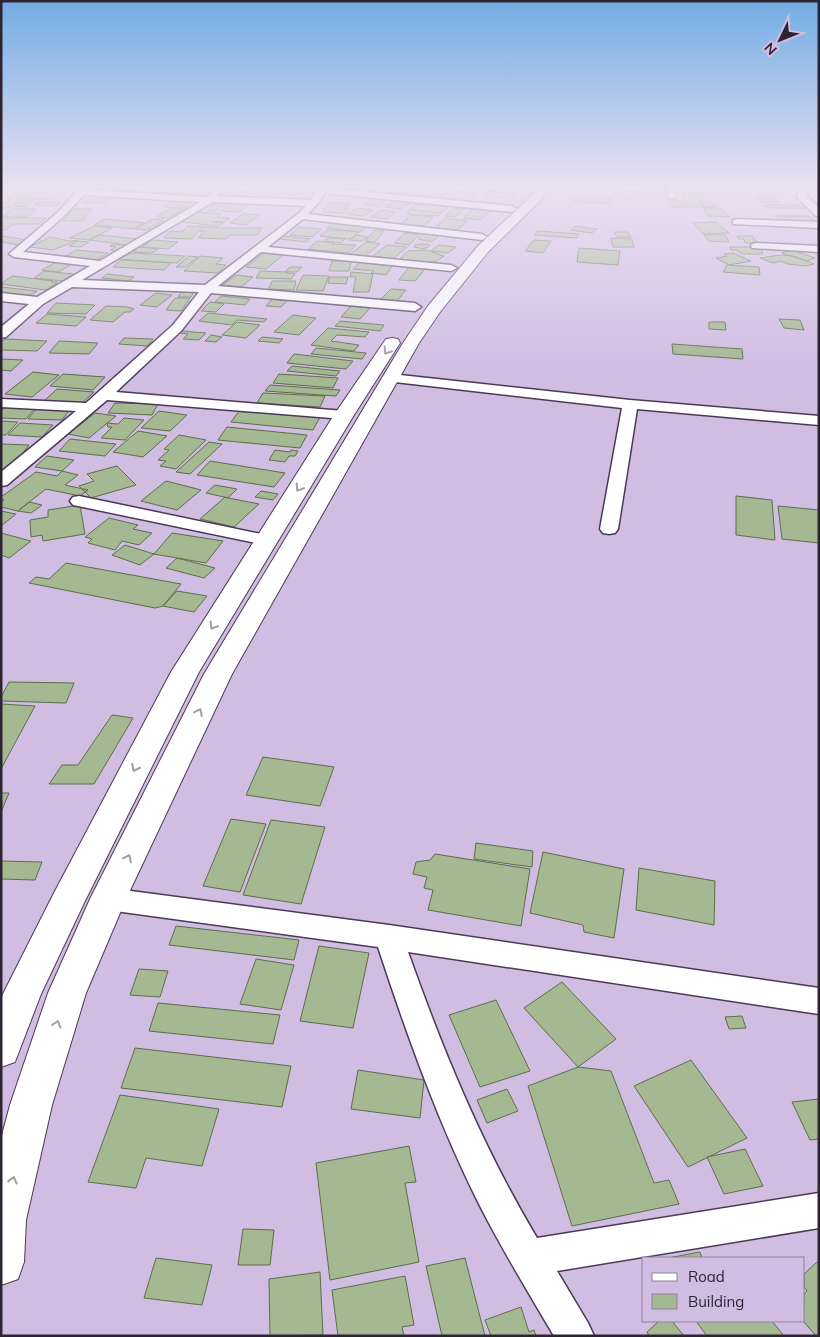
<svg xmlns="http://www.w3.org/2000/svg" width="820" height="1337" font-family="Mulish,sans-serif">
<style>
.building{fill:#a4b892;stroke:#5c6e4b}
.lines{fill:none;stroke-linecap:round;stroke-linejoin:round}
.minor-casing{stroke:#4b3958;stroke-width:3}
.major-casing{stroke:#4b3958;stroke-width:2}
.minor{fill:#fff;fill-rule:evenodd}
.major{fill:#fff;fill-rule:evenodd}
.oneway{stroke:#a09da3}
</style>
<rect width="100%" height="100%" fill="#d1bce2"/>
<path class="building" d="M111,186H117L150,187L144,192L104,191Z
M159,186H173L164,193L150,192L154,187Z
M397,186H414L406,196L389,195Z
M482,186H503L497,191L478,189Z
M639,186L667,188L664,194L635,191Z
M683,186H705L704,189L698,190H705L704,194L681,193Z
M709,186H724L721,194L706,193Z
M734,186H749L751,196L735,195Z
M20,187L34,188L25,195H11Z
M239,187H256L252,192L235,191Z
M435,188L442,189L433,196H425Z
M756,188H774L777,196L759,195Z
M280,189L309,190L305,195L276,193Z
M447,190L477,193L466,202L441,200L443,199L436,198Z
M618,190L637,192L644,195L631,199L617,197L621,193H614Z
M490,191L516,194L510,198L484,195Z
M31,192L60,194L50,200L21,198Z
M14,195L24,196L8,208H1V205Z
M682,195H694L704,207H686L683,203H688Z
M694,195H705L716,207H705Z
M576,196L612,199L609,204L572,201Z
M92,198L110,199L105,203H83Z
M375,198L387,199L378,206L364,204Z
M757,198H775L779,202H761Z
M22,200H34L26,207L14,206Z
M667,200H679L684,207H673Z
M172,201L192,202L184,208L163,207Z
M395,201L410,203L400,209L385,207Z
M38,202H61L57,206L34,205Z
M217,202L225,203L216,211H207Z
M231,202L250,203L240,212L221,211Z
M331,202L350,204L344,209H348L344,213L323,212L326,209H323Z
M416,204L448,207L442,213L409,209Z
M762,205H800L805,208H769Z
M476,207L492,209L480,220L463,218Z
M171,208L183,209L168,218L156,217Z
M359,208L373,210L362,216L347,214Z
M454,208L464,209L455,217L445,216Z
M703,208H721L730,217L708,216Z
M11,209H36L27,217H2Z
M73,209H92L83,221H63Z
M380,210L395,212L387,219L371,217Z
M409,210L441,213L439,216L407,214Z
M197,212L221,214L217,217L230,218L224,222H213L223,223L218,226L182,222Z
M243,214L259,215L246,225L230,223Z
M411,215L433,217L424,226L401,224Z
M775,216H809L815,221H780Z
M1,218H46L39,224H13L6,230H1Z
M446,218L468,221L456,231L438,230L440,229L434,228Z
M105,219L144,223L134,229L94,225Z
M153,219L164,220L147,230L135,229Z
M716,222L729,233L703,234L693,223Z
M334,223L366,227L360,232L327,228Z
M94,226L112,228L89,240L70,238Z
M188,226L226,228H262L257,235H230L226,239L198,238L204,231H199L192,239L164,238L170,231L182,232Z
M575,226L597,229L592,233L571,230Z
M299,227L321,229L313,237L290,235Z
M327,230H331L359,232L351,239L320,236Z
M375,230L384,231L375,242L365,241Z
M537,231L579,234L577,238L535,235Z
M614,232H628L631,237H617Z
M405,233L419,235L409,245L394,243Z
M425,233L439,235L432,242L418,239Z
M99,235L138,239L128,245L89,240Z
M357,235L368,237L361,241L349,240Z
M704,235H725L729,242L709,241Z
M1,236L28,240L19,245L1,242Z
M283,236L310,239L307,242L279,239Z
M737,236H752L757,243H745L744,239H738Z
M50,237L69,241L78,240L53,250L30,247Z
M328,238L345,239L341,243L324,241Z
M611,238L632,239L634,247H613Z
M152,240L178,242L168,249L142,247Z
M534,240L551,241L543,253L525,251Z
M78,241L89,242L80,247L69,246Z
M317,241L334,243L332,244L356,245L348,253L308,249Z
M366,242L380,244L365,256L350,254Z
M115,244L128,246L117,251L110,250L116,247L110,246Z
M421,244H428L430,246L423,249L414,247L415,245Z
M387,245L407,247L393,259L373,256Z
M439,245L456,247L448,253L431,251Z
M139,247L158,249L152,253L133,252Z
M730,247H760L763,254H743L736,250H731Z
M579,248L620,251L618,265L577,262Z
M76,250L108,253L95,261L63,258Z
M427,250L444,256L436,261L426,263L410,262L400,259L408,251Z
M792,250L815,258L807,261L782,253Z
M132,253L185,256L177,263L118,259Z
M264,253L283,255L266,269L246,267Z
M733,253L751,261L729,265L716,258L727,256L724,254Z
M780,255L793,256L814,264L806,266L788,264L781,261L773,263L760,258Z
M189,256L198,257L185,267H176Z
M200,256L223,258L216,264L226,265L217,273L184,271Z
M121,260L171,263L164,270L113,267Z
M58,261L74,263L58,272L42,270Z
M332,261H351L349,271H329Z
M360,262L392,266L386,275L371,273L374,271L353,269Z
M727,265L759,267L760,275L723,272Z
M410,266L426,268L415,281L399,280Z
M290,267H302L297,272H285Z
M44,271L73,274L63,281L34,278Z
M260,271L287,272V273L295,274L291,279L256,278Z
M351,272L373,274L369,292H353L356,277H350Z
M107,274L134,277L128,281L102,278Z
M236,275L253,277L241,287L223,285Z
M303,275L329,276L323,291L296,290Z
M12,276L53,281L51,282H58L46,290L1,284Z
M330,277H348L346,284L328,283Z
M272,281H296L294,290L269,289Z
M1,287L37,291L27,297L1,294Z
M391,289L406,290L396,302L380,300Z
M181,292H194L191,297H178Z
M156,293L172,295L157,307L140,305Z
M221,296L250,299L245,305L215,302Z
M175,298H190L181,311L166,310Z
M272,299L287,301L281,307L266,306Z
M210,302L224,304L216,312L201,311Z
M56,303L95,305L86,314L47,313Z
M106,306L128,307L134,309L130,312H125L113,322L90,320Z
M351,306L370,308L360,319L341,317Z
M208,313L267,319L264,322L237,320L232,325L199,321Z
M47,314L86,317L76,326L36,323Z
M293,315L316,318L299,335L274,332Z
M779,319L800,320L804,330L784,328Z
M340,321L384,325L380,331L335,326Z
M237,322L260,325L246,338L222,335Z
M709,322H725L726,330L709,329Z
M328,328L369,332L365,337L337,335L331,341L359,345L354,351L311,345Z
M182,331L206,333L199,340L183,339L188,334L180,333Z
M211,335L222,337L216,342L205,341Z
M262,337L283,339L279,343L258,341Z
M124,338L153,339L147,346L119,344Z
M5,339L47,341L37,351L1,350V343Z
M59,341L98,343L89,354L49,353Z
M672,344L742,349L743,359L673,354Z
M316,348L366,353L362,359L311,354Z
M294,354L353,361L346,369L287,363Z
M1,359L23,360L11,371L1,370Z
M292,366L340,371L336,376L287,371Z
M33,372L59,375L32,397L5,394Z
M63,374L105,377L93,390L50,386Z
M279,374L338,378L333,388L273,383Z
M270,385L340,390L336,396L265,391Z
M57,389L94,392L81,404L44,401Z
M263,393L325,396L320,407L257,403Z
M115,403L158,404L152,415L108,413Z
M6,406L36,407L26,419L1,418V411Z
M38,407L71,408L62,420L28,419Z
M240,410L320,417L313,430L231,422Z
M159,411L187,415L170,431L141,428Z
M95,413L116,416L89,438L68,434Z
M124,418L144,420L125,440L101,438L112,427H108L107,423L118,424Z
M1,421L18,422L6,435H1Z
M20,423L53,425L42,437L8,435Z
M227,427L307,435L300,448L218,440Z
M138,431L167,436L143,457L113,452Z
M179,435L206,440L176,469L160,466L166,461L158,460L169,450L164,449Z
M70,439L116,444L105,456L59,451Z
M209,442L222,444L190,474L176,472Z
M1,444L29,445L5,477H1Z
M275,450L290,452L291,450L298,451L295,456H289L285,462L269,460Z
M47,456L74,460L62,471L35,467Z
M210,461L285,473L274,487L197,475Z
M117,466L136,485L91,498L79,486L94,481L87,474Z
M62,471L78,475L65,485L88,490L80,496L46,489L18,511L1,507V502L4,500L1,499V497L36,472L57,476Z
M166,481L201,490L177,510L141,501Z
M215,485L237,489L228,498L206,493Z
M261,491L278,494L273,500L255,497Z
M736,496L772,500L775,540L736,535Z
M225,497L228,498L259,504L234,527L200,519Z
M29,502L42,505L31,513L18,511Z
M80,505L85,534L43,541L42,535L31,537L30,520L48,517V510Z
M778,506L819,510V543L782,539Z
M1,511L16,514L1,526Z
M109,518L138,525L133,529L152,533L139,545L122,541L115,550L88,543L92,539L85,537Z
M1,533L31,541L9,558L1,555Z
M172,533L223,541L206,563L154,554Z
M125,545L154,554L140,565L112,555Z
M177,558L215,568L204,578L166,568Z
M66,563L181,584L163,606L155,608L29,583L36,577L49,579Z
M177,591L207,596L194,612L163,606Z
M9,682L74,683L66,703L1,701V697Z
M1,704L35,706L1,769Z
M112,715L133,718L94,784H49L62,765H78Z
M263,757L334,767L320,806L246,795Z
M1,793H9L1,812Z
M231,819L266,824L240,892L203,886Z
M271,820L325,827L301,904L243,895Z
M476,843L533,851L532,867L474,859Z
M543,852L624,869L614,938L584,932L583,925L530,913Z
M435,854L530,869L521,926L428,910L433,890L424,888L427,877L413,874L416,862L430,860Z
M1,861L42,862L35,880L1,879Z
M639,868L715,881L714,925L636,910Z
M176,926L299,940L294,960L169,945Z
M319,946L369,953L353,1028L300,1021Z
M256,959L294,965L281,1010L240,1004Z
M139,969L168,971L160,997L130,995Z
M562,982L616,1039L578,1067L524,1008Z
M496,1000L530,1071L480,1087L449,1015Z
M158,1003L280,1015L273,1044L149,1031Z
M742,1016L746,1028L729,1029L725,1017Z
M135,1048L291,1066L282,1107L121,1088Z
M691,1060L747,1138L688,1167L634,1086Z
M578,1067L611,1071L654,1183L669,1180L679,1204L572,1226L528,1086Z
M358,1070L424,1080L420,1118L351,1109Z
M507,1089L518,1111L487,1123L477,1100Z
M120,1095L219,1109L202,1166L146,1158L136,1188L88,1182Z
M819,1099V1139L810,1140L792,1102Z
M409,1146L416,1182L405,1183L419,1262L330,1280L316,1163Z
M745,1149L763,1186L724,1194L707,1157Z
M243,1229L274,1230L270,1265H238Z
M700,1252L702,1258H668Z
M156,1258L212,1265L202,1305L144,1298Z
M465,1258L485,1336H442L426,1266Z
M817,1262L819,1264V1336H816L803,1321L804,1294L807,1291L804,1287V1274Z
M320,1272L323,1335L270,1336L269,1279Z
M405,1276L414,1325L402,1327L404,1336H338L332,1290Z
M521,1307L529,1332L534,1330L536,1336H491L485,1320Z
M659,1321H672L684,1336H649L647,1332Z
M696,1321H772L784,1336H707Z"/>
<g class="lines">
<g class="minor-casing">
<path id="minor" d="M82,186H91L89,190L207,197L216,186H224L217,196L311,200L319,186H327V188L512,206L517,209L512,212L324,193L320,201L308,214L482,234L487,237L482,240L303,219L268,247L451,265L457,268L451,271L261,252L218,286L415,303L421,307L415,311L211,293L181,331L116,392L344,411L349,412L351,415L349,418L344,419L107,400L7,485L1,486V472L76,411L1,407V399L86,403L173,325L199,292L72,287L43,304L6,337L1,338V327L29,304L1,301V293L37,297L90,266L14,257L9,254L57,213ZM84,195L200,202L100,261L23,252L63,217ZM213,202L306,206L298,214L205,285L82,280Z
M668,186H678L675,198L672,199L667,196Z
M799,186H808L807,196L819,208V217L816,216L797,197Z
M737,219L819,222V228L733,224V220Z
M756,243L819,246V252L752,248L751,246L752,244Z
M391,374L630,400L819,416V425L637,409L618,529L615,533L609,534L603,533L600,529L622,408L386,381L384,378L386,375Z
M79,496L266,535L272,536L275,540L272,544L266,545L73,505L70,501L73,497Z
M108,888L389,925L819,988V1014L408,952C443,1051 483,1148 537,1238L819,1193V1228L557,1271L588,1323L594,1336H554C528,1292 502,1249 479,1204C438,1122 407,1035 378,947L108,910L98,907L94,899L98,891Z"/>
</g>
<g class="major-casing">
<path id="major" d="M542,186H555L488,252L440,312L419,343L232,674L126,899L86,993L52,1105L26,1220L24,1262L18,1279L1,1285V1139L10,1105L48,993L90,899L204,674L403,343L428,306L478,246Z
M392,338L398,339L400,343L354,415L199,672L84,903L41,994L15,1062L1,1067V998L3,994L54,893L171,672L334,415L386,339Z"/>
</g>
<use href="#minor" class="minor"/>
<use href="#major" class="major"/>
</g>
<defs><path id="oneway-chevron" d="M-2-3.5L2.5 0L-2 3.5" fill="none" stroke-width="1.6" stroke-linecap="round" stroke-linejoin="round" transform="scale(1.25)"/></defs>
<g class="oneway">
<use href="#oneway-chevron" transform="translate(387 351) rotate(123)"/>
<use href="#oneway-chevron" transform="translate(299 488) rotate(122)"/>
<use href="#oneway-chevron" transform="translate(213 626) rotate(122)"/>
<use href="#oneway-chevron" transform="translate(199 712) rotate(-64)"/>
<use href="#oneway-chevron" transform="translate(135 768) rotate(117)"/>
<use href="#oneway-chevron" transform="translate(128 858) rotate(-64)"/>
<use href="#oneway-chevron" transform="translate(57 1024) rotate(-72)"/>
<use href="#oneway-chevron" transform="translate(13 1180) rotate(-76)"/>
</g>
<linearGradient id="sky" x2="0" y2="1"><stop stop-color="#72ace4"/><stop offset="0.5" stop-color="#eae1f2"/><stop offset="1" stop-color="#eae1f2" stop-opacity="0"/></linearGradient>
<rect width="820" height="373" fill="url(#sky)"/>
<rect width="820" height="1337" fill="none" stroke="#2d2533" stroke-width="5"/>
<rect x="642" y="1257" width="162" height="65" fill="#d1bce2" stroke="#8f809c"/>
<rect x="652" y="1273" width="25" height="8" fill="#ffffff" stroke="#8f809c"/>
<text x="688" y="1282" font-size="15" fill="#2d2533">Road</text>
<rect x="652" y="1294" width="25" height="15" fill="#a4b892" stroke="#8f809c"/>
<text x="688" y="1307" font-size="15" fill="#2d2533">Building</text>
<g transform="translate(780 40) rotate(227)" stroke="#d1bce2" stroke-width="4" paint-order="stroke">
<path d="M0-4L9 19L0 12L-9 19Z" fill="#2d2533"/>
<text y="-8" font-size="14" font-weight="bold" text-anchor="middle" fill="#2d2533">N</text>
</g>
</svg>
